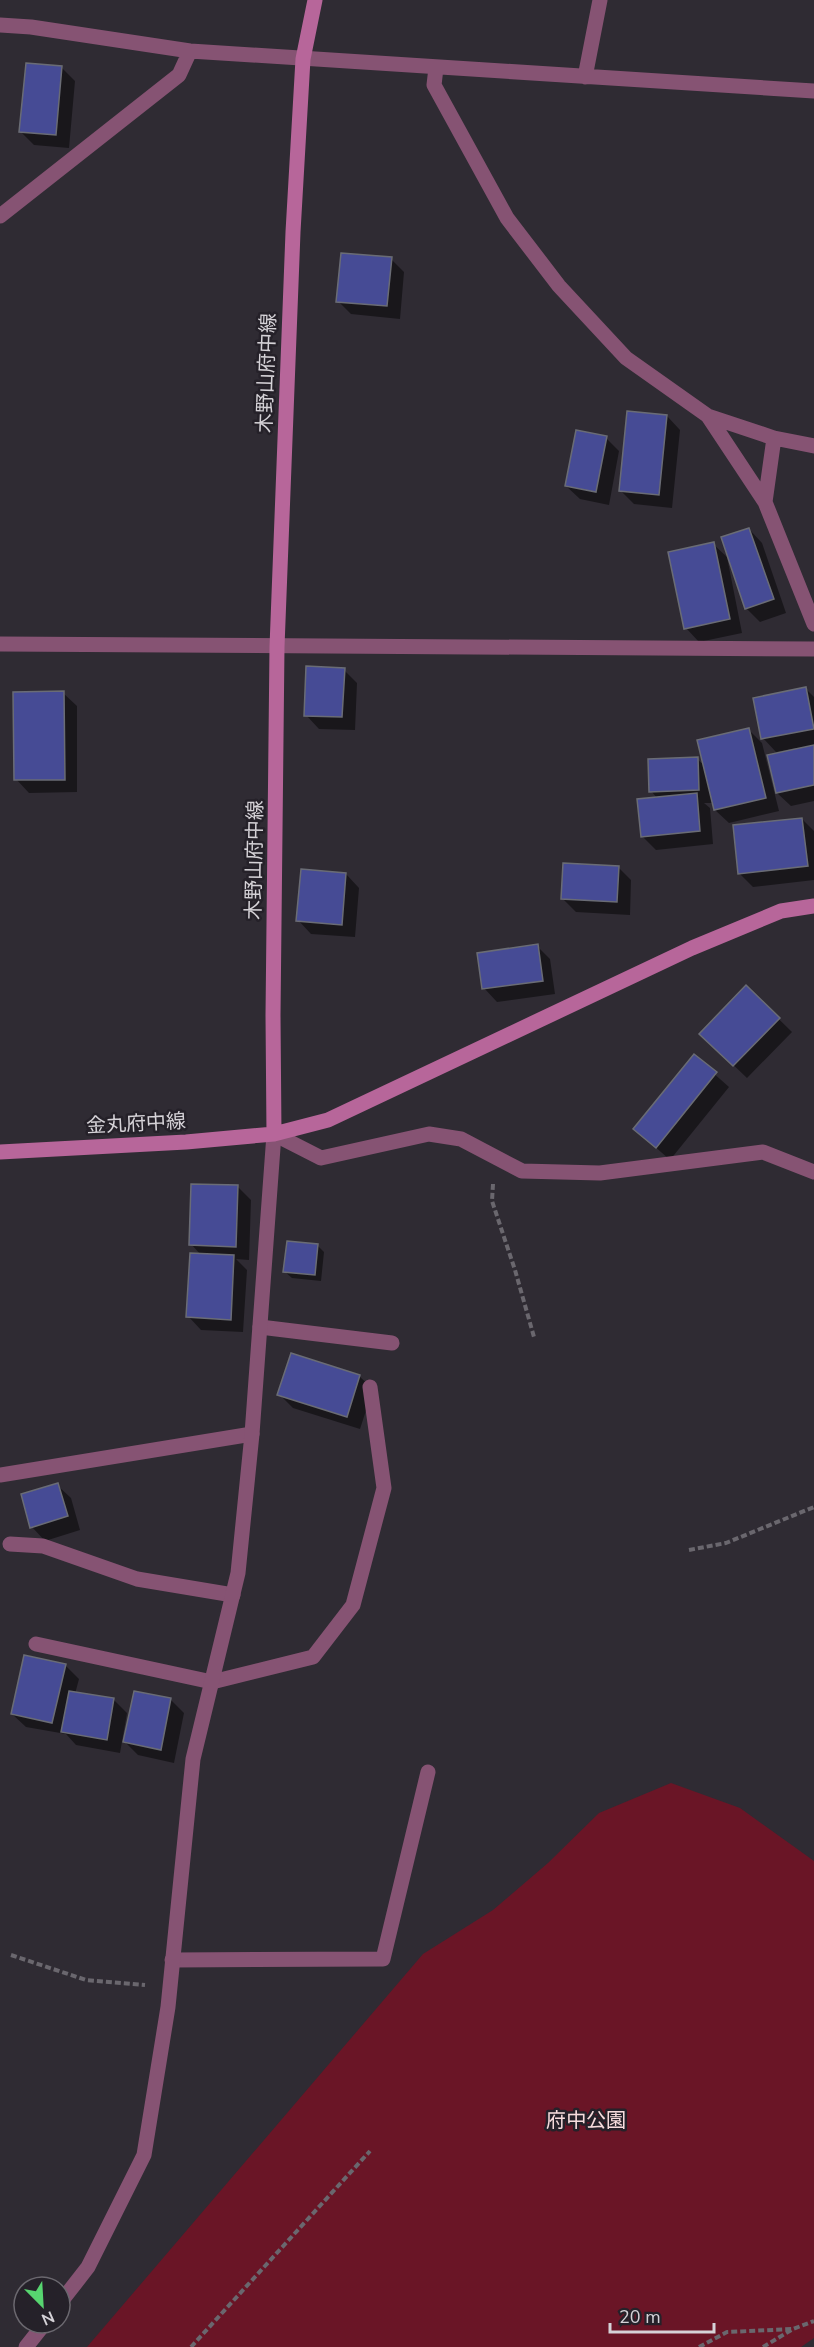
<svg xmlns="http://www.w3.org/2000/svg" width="814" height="2347" font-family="'Nunito Sans','Noto Sans JP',sans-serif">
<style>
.green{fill:#6a1526}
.shadow{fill:#0007}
.building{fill:#464b95;stroke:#6a6c75;stroke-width:1.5}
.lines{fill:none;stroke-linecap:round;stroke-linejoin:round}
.path{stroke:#6a676e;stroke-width:4;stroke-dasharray:6 3;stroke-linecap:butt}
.minor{stroke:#865373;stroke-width:15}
.tertiary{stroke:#865373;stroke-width:15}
.secondary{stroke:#b7669a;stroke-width:15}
.labels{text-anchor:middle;stroke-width:5;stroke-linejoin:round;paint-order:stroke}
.street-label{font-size:20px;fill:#d5d2d7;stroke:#252129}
.park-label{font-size:20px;fill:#f7dcdd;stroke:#252129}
</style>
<rect width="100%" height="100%" fill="#2f2b33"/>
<path class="green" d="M671,1783L740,1808L814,1861V2338L801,2347H87L423,1954L493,1910L548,1863L599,1813Z"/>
<path class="shadow" d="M62,68L75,81L69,148L34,145L20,131Z
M391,259L404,272L400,319L351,314L338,301Z
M667,416L680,430L672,508L634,504L621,491Z
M606,438L619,451L609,505L580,499L566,486Z
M749,529L762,543L786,613L760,622L746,608Z
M713,544L727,557L742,633L699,642L686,628Z
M344,670L357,683L355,730L319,729L306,715Z
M806,689L814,697V801L791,806L777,793L769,756L797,751L796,748L776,752L763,738Z
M63,693L77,706V792L29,793L16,779Z
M749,730L762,743L779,811L729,823L715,810L714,803H704L710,808L713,844L656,850L642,836L658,799L651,791L697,759L705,766Z
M802,819L814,831V880L753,887L739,873Z
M618,867L631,880L630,915L576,912L563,899Z
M346,874L359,888L355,937L311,934L298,920Z
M537,946L550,959L555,994L497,1002L484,988Z
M746,987L792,1032L747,1078L701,1034Z
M694,1056L729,1087L670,1160L635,1129Z
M238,1187L251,1200L249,1260L236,1259L247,1270L243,1332L201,1330L188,1316L201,1255L191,1244Z
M317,1245L324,1252L321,1281L292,1278L285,1272Z
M359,1376L373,1389L360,1429L293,1408L279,1394Z
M57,1485L71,1498L80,1530L45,1541L32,1527Z
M65,1665L79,1679L75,1694L114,1700L127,1713L120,1753L76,1745L66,1734L26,1727L12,1714Z
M171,1700L184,1713L174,1763L138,1755L125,1742Z"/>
<path class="building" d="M26,63L62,66L56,135L19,132Z
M341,253L392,257L387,306L336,302Z
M627,411L667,415L659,495L619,491Z
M576,430L607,436L596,492L565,486Z
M749,528L774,599L745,609L721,537Z
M714,542L730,619L684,629L668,552Z
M306,666L345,668L342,717L304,716Z
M806,687L814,729L761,739L753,698Z
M64,691L65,780H14L13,692Z
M749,728L766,798L714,810L697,740Z
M814,745V785L776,793L767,755Z
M698,757L699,790L649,792L648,759Z
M697,793L700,831L641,837L637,799Z
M802,818L808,866L738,874L733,825Z
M563,863L619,866L617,902L561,899Z
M301,869L346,873L342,925L296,921Z
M538,944L543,981L482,989L477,953Z
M746,985L780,1018L733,1066L699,1034Z
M694,1054L717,1072L656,1148L633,1129Z
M191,1184L238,1185L236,1247L189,1245Z
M287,1241L318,1244L315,1275L283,1272Z
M190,1253L234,1255L231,1320L186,1317Z
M291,1353L360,1375L347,1417L277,1395Z
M58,1483L68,1516L30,1528L21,1494Z
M24,1655L66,1664L52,1723L11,1714Z
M69,1691L114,1698L107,1740L61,1732Z
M134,1691L171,1698L161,1750L123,1742Z"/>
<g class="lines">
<path class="path" d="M493,1184L492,1201L515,1270L534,1337
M689,1550L726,1543L814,1507
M11,1955L86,1980L145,1985
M191,2347L370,2151
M699,2347L727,2332L793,2329
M763,2347L793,2329L814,2321"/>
<path class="minor" d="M0,25L31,27L190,51L814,91
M436,68L434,85L507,218L559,286L626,358L708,416L774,438L814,446
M585,77L600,0
M0,216L179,75L190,51
M708,416L765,502
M774,438L765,502L814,624
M0,644L814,649
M274,1134L321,1158L429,1134L461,1139L522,1171L600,1173L763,1152L814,1172
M260,1327L392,1343
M0,1475L252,1434
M10,1544L43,1546L137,1579L233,1595
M36,1644L212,1682L313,1657L353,1605L384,1488L370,1387
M172,1960L383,1959L428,1772"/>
<path class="tertiary" d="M60,2303L88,2267L144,2155L168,2007L193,1759L238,1573L252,1434L274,1134
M26,2347L45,2323"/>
<path class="secondary" d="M274,1134L273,1015L277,647L293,232L303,59L315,0
M0,1152L186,1142L274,1134L328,1120L692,948L781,911L814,906"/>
</g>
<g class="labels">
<g class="street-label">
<text transform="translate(266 373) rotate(-88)" y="7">木野山府中線</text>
<text transform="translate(254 860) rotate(-89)" y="7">木野山府中線</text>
<text transform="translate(136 1123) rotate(-3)" y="7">金丸府中線</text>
</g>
<g class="park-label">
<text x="586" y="2127">府中公園</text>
</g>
</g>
<g transform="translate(42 2305) rotate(156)"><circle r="28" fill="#252129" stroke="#6b686f" stroke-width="1.5"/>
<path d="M0-4.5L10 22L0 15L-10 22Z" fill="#57d570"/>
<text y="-9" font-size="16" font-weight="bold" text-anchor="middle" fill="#d5d2d7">N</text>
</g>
<path d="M610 2323v9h104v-9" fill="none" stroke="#d5d2d7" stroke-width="3"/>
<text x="619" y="2323" font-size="18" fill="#d5d2d7" stroke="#252129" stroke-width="4.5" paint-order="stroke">20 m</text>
</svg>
